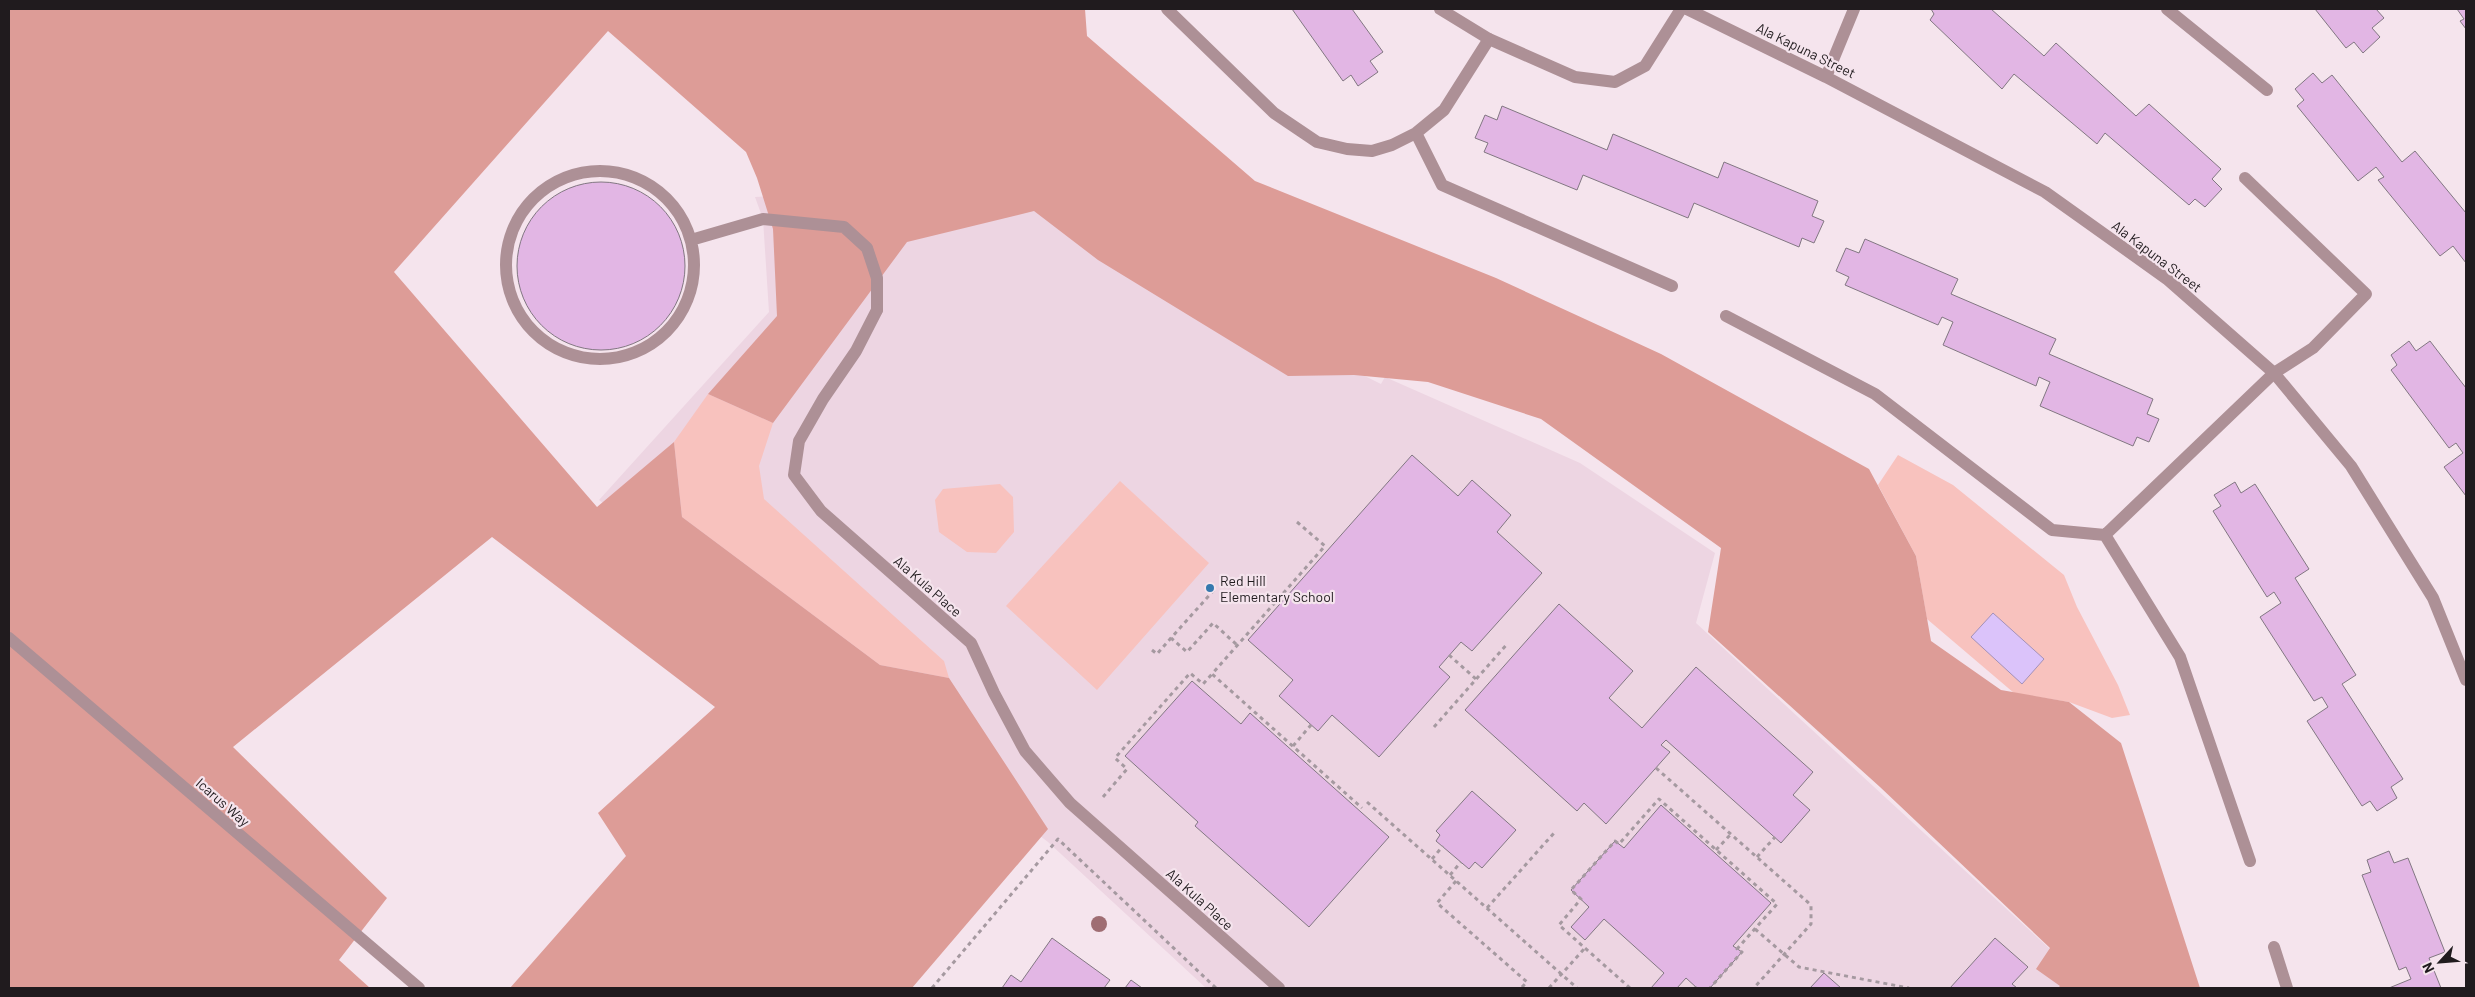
<svg xmlns="http://www.w3.org/2000/svg" width="2475" height="997" viewBox="0 0 2475 997" font-family="Barlow,sans-serif">
	<style>
		.built { fill: #edd5e2 }
		.green { fill: #f8c2be }
		.forest { fill: #dd9c97 }
		.water { fill: #dbc3fa; stroke: #a391b8 }
		.building { fill: #e2b6e4; stroke: #827782 }
		.lines { fill: none; stroke-linecap: round; stroke-linejoin: round }
		.path { stroke: #a599a0; stroke-width: 3; stroke-dasharray: 4 4; stroke-linecap: butt }
		.service { stroke: #ad9096; stroke-width: 12 }
		.minor { stroke: #ad9096; stroke-width: 12 }
		.tree { fill: #9f6d73 }
		.poi-dot { fill: #3579ae; stroke: #f5e4ed; stroke-width: 2 }
		.labels { text-anchor: middle; dominant-baseline: central; stroke-width: 4.5; stroke-linejoin: round; paint-order: stroke }
		.street-label { font-size: 14px; fill: #201b1e; stroke: #f5e4ed }
		.poi-label { font-size: 14px; fill: #201b1e; stroke: #f5e4ed; text-anchor: start }
	</style>
	<rect width="100%" height="100%" fill="#f5e4ed"/>
	<path class="built" d="M1022 180 1071 231 1381 384 1385 377 1580 463 1715 553 1696 623 2076 973 2081 988H1206L1048 842 599 500 769 312 763 219 755 197Z"/>
	<path class="green" d="M708 394 773 423 759 466 764 499 944 661 949 678 880 665 682 517 674 442Z
		M1898 455 1953 485 2064 575 2077 607 2118 685 2130 715 2112 718 2069 702 2014 693 1927 619 1916 556 1878 485Z
		M1120 481 1209 563 1097 690 1006 606Z
		M1000 484 1013 497 1014 532 996 553 967 552 939 532 935 500 943 489Z"/>
	<path class="forest" d="M9 9H1085L1087 36 1255 181 1496 278 1661 354 1869 469 1916 556 1931 641 2001 690 2069 702 2121 743 2200 988H2058L2060 986 2036 969 2050 948 1880 787 1708 632 1721 548 1541 419 1428 382 1354 375 1288 376 1098 260 1034 211 907 242 773 423 708 394 777 316 773 229 757 178 746 152 608 31 394 272 597 507 674 442 682 517 880 665 949 678 1048 829 912 988H510L626 856 598 813 715 707 492 537 233 747 387 898 339 960 370 988H9Z"/>
	<path class="water" d="M1993 613 2044 659 2022 684 1971 637Z"/>
	<path class="building" d="M1292 9H1352L1383 52 1370 61 1378 72 1358 86 1351 75 1343 81Z
		M1931 9H1991L2044 56 2056 43 2136 116 2149 104 2221 169 2212 179 2222 189 2205 207 2195 199 2189 205 2105 133 2097 144 2014 74 2002 89 1930 20 1934 14Z
		M2315 9H2376L2384 18 2372 28 2380 37 2363 53 2354 42 2346 48Z
		M2457 9H2466V29L2460 21 2464 19Z
		M2313 73 2322 83 2332 75 2402 162 2415 151 2466 213V263L2453 246 2440 256 2378 180 2384 177 2376 167 2358 181 2297 106 2304 100 2295 89Z
		M1502 106 1607 150 1613 134 1718 178 1724 162 1818 201 1812 216 1824 221 1814 243 1802 238 1799 247 1694 203 1688 218 1583 175 1577 190 1484 152 1488 143 1475 138 1485 115 1497 120Z
		M517 266a84 84 0 1 1 168 0a84 84 0 1 1-168 0Z
		M1865 239 1958 279 1951 294 2056 339 2049 354 2153 399 2147 414 2159 419 2149 442 2137 437 2133 446 2040 406 2050 382 2039 377 2036 386 1943 345 1953 322 1942 317 1938 325 1845 285 1849 277 1836 271 1846 248 1859 253Z
		M2409 341 2416 351 2430 341 2466 388V496L2444 467 2463 453 2456 443 2449 448 2391 370 2397 365 2391 355Z
		M1412 455 1458 496 1472 480 1511 515 1497 532 1542 573 1472 651 1461 642 1439 667 1450 677 1379 757 1332 715 1318 731 1279 696 1293 680 1248 640Z
		M2235 482 2241 493 2255 484 2309 569 2295 578 2356 675 2342 684 2403 779 2391 787 2397 798 2377 811 2370 801 2362 806 2307 721 2328 707 2322 697 2314 701 2260 617 2281 603 2274 592 2267 597 2213 511 2221 506 2214 495Z
		M1559 604 1633 671 1609 698 1642 728 1696 667 1813 772 1793 795 1810 810 1781 843 1666 740 1661 745 1670 752 1606 824 1584 803 1577 811 1465 710Z
		M1192 681 1241 724 1250 713 1389 837 1309 927 1195 826 1198 822 1125 756Z
		M1472 791 1516 830 1482 868 1475 862 1469 869 1436 841 1440 835 1436 831Z
		M1661 805 1771 903 1733 946 1742 952 1710 988H1697L1686 978 1677 988H1651L1664 973 1604 919 1585 940 1571 927 1589 907 1571 890 1615 841 1624 848Z
		M2389 851 2394 863 2408 858 2445 952 2429 958 2441 988H2389L2411 979 2406 967 2399 970 2362 875 2371 872 2367 860Z
		M1052 938 1110 980 1104 988H1002L1011 975 1021 982Z
		M1995 938 2028 967 2012 984 2017 988H1950Z
		M1824 973 1841 988H1810Z
		M1131 980 1142 988H1125Z"/>
	<g class="lines">
		<path class="path" d="M1297 522 1325 546 1212 674 1362 808
			M1214 590 1171 638 1187 652 1213 623 1237 645
			M1152 650 1157 654 1171 638
			M1449 655 1476 679
			M1434 727 1508 643
			M1293 746 1311 725
			M1656 768 1811 905V924L1754 988
			M1103 797 1127 769 1115 758 1190 673 1203 684 1212 674
			M1367 802 1577 988
			M1716 850 1731 834
			M1757 857 1775 837
			M1432 859 1443 846
			M1450 875 1461 862
			M1456 881 1437 903 1527 982 1521 988
			M1487 908 1554 833
			M1755 929 1799 967 1909 988
			M932 988 1058 839 1216 988
			M1549 988 1585 948
			M1630 988 1559 925 1581 899 1571 890 1615 841 1619 844 1659 799 1777 904 1737 949 1742 952 1710 988
			M1694 988H1697"/>
		<path class="service" d="M1167 9 1274 113 1317 142 1347 149 1372 151 1392 145 1416 133 1444 110 1489 39
			M2167 9 2267 90
			M1416 133 1442 185 1672 286
			M506 265a94 94 0 1 1 188 0a94 94 0 1 1-188 0Z
			M691 240 763 219 844 227 867 248 877 278V310
			M1726 316 1875 394 2052 530 2105 535 2180 657 2250 861
			M2105 535 2274 373 2313 348 2366 294 2245 178
			M2274 947 2287 988"/>
		<path class="minor" d="M1440 9 1489 39 1575 77 1615 82 1645 66 1681 9
			M1687 9 1826 77 2045 192 2167 279 2274 373 2351 466 2433 598 2466 680
			M1826 77 1854 9
			M877 310 856 351 823 399 799 441 794 475 821 511 971 643 994 693 1025 751 1070 803 1279 988
			M9 638 419 988"/>
	</g>
	<circle class="tree" cx="1099" cy="924" r="8"/>
	<circle class="poi-dot" cx="1210" cy="588" r="5"/>
	<g class="labels">
		<g class="street-label">
			<text transform="translate(1806 50) rotate(26)">Ala Kapuna Street</text>
			<text transform="translate(2157 256) rotate(37)">Ala Kapuna Street</text>
			<text transform="translate(928 586) rotate(41)">Ala Kula Place</text>
			<text transform="translate(223 802) rotate(41)">Icarus Way</text>
			<text transform="translate(1200 899) rotate(42)">Ala Kula Place</text>
		</g>
		<g class="poi-label">
			<text x="1220" y="580">Red Hill<tspan x="1220" dy="16">Elementary School</tspan></text>
		</g>
	</g>
	<rect width="2475" height="997" fill="none" stroke="#201b1e" stroke-width="20"/>
	<g transform="translate(2440 962) rotate(244)" stroke="#f5e4ed" stroke-width="4" paint-order="stroke">
	<path d="M0-4L9 19L0 12L-9 19Z" fill="#201b1e"/>
	<text y="-8" font-size="14" font-weight="bold" text-anchor="middle" fill="#201b1e">N</text>
	</g>
</svg>
